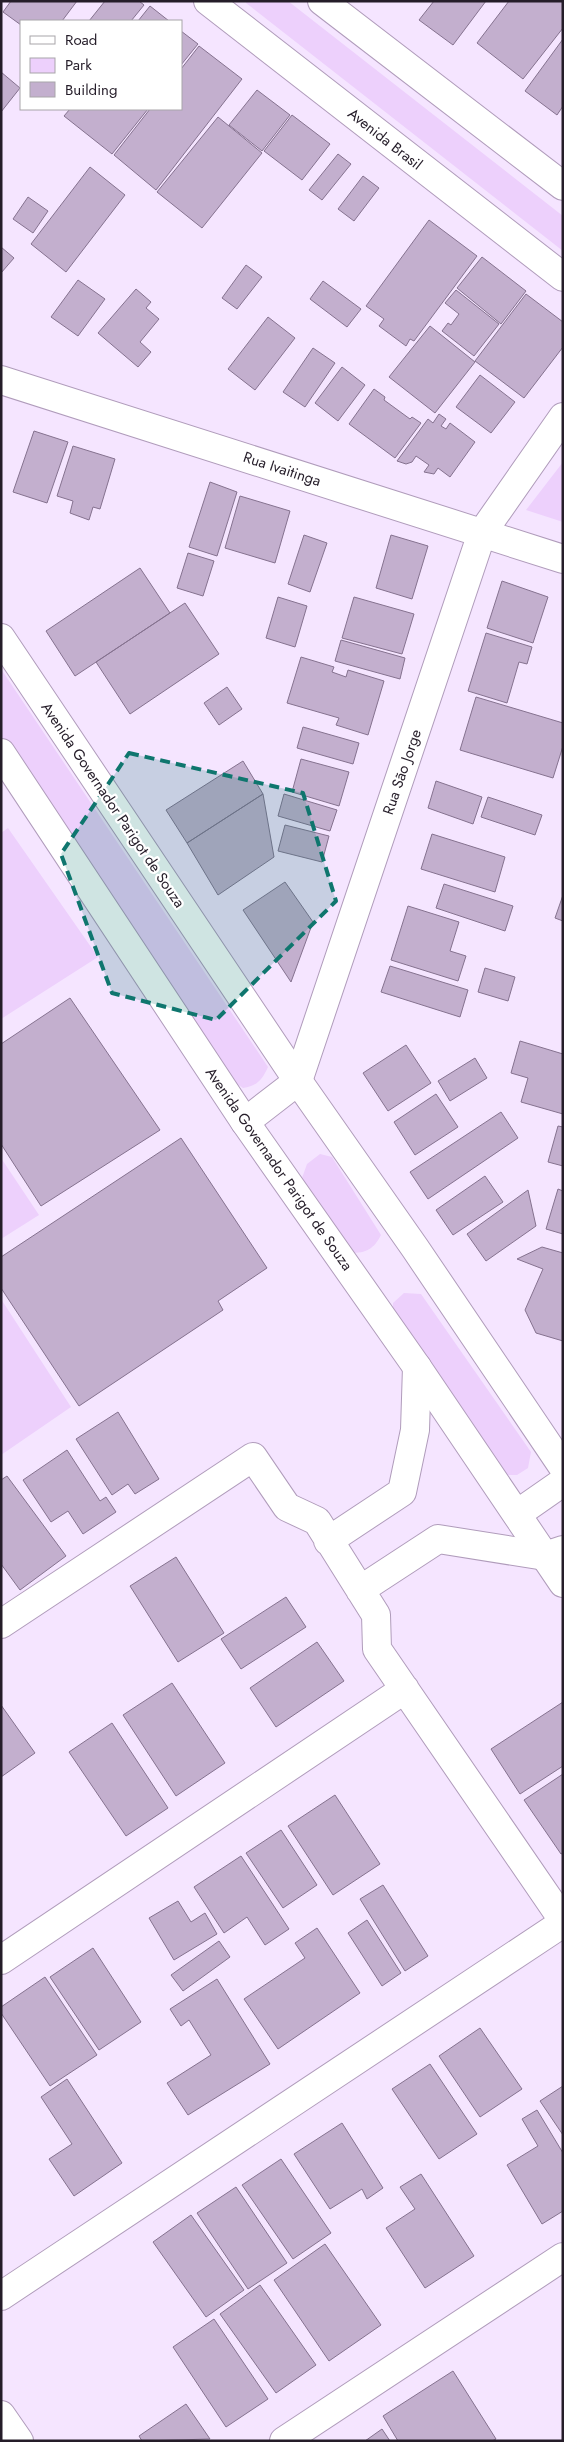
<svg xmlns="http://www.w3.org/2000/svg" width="564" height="2442" viewBox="0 0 564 2442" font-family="Jost,sans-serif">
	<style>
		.green { fill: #edd0fc }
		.building { fill: #c3afce; stroke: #85728f }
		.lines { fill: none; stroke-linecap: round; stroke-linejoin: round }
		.street-casing { stroke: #b09cbb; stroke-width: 30 }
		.secondary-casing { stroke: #b09cbb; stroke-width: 30 }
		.street { stroke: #fff; stroke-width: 28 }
		.secondary { stroke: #fff; stroke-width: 28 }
		.marked { fill: #0f766e; fill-opacity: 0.2; stroke: #0f766e; stroke-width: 4; stroke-dasharray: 10 6; stroke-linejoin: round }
		.labels { text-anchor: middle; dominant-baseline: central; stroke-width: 4.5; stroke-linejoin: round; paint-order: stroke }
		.street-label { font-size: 15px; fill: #251d29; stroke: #fff }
	</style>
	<rect width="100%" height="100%" fill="#f5e5ff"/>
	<path class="green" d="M246 1H288L563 216V251L246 3Z
		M563 462V522L526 510Z
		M1 669 264 1061 268 1067C262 1080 257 1086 243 1088L234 1082 1 736Z
		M8 828 98 957 1 1019V833Z
		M320 1154 332 1157 381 1235C374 1249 366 1253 351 1253L302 1178 307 1164Z
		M1 1158 39 1215 1 1239Z
		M404 1293 421 1294 531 1452 528 1468 517 1475H503L393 1315V1303Z
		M1 1299 71 1407 1 1455Z"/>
	<path class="building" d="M11 1H77L62 21H21V25L3 12Z
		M105 1H139L144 5 131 21H89Z
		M434 1H486L453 45 419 20Z
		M509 1H563V28L523 79 477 43Z
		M150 6 169 21H138Z
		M181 31 198 44 181 65Z
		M563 39V106L557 115 525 91Z
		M199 46 242 79 156 190 114 155 150 109H181V69Z
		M1 72 20 88 1 112Z
		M257 90 290 115 262 151 229 125Z
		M70 109H148L112 154 64 116Z
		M292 115 330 144 302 180 264 151Z
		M218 117 262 153 202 228 157 192Z
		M338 154 351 164 322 200 309 190Z
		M90 167 125 195 66 272 31 244Z
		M363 176 379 188 354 221 338 209Z
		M28 197 48 211 33 233 13 219Z
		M429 220 477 256 414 341 410 339 406 346 379 326 384 319 366 306Z
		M1 247 14 258 1 273Z
		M482 257 526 291 501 324 457 288Z
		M246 265 262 277 237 309 222 298Z
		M78 280 105 299 78 336 51 317Z
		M323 281 361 309 347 327 310 299Z
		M136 289 151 302 146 308 159 319 140 342 151 352 138 367 98 333Z
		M456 290 499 324 474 356 442 331 448 323 451 325 459 314 445 303Z
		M526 294 563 322V347L524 398 475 361Z
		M268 317 295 338 255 390 228 369Z
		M430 326 475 362 435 413 389 377Z
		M313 348 335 363 305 407 283 392Z
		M342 367 365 385 338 421 315 403Z
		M480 375 515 402 491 433 456 407Z
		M374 389 385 397 384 400 410 419 412 417 421 423 395 458 349 424Z
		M439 414 446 419 441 426 446 429 450 423 475 442 450 477 438 468 434 474 424 472 429 465 416 456 412 462 406 464 397 461 428 419 433 423Z
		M34 431 68 442 47 503 13 492Z
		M73 446 115 459 100 509 93 507 89 520 70 513 73 501 57 496Z
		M210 482 237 492 217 556 189 547Z
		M240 496 290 511 275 563 225 548Z
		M304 535 327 543 310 592 288 584Z
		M391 535 428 546 412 599 376 588Z
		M188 553 214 561 203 596 177 588Z
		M140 568 170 613 75 676 46 631Z
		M502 581 548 597 533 643 487 628Z
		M278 597 307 606 295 647 266 638Z
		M354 597 414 614 402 654 342 638Z
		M185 603 219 654 130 714 96 662Z
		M486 633 532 647 527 664 519 662 507 703 468 691Z
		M341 640 405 658 400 679 335 661Z
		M301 657 334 667 332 672 346 677 348 670 384 681 368 735 336 725 339 718 287 703Z
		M227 687 242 709 219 725 204 703Z
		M476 697 563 723V746L553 778 460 750Z
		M303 727 359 743 353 764 297 748Z
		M301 759 349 772 339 806 292 792Z
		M243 761 263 794 187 843 166 810Z
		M436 781 482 797 473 824 428 808Z
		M263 794 274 857 218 895 187 843Z
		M284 794 337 810 330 831 278 816Z
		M488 797 542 815 535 835 481 817Z
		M285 825 329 836 322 862 278 851Z
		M432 834 505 857 495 892 421 869Z
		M285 882 313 922 291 982 243 910Z
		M444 884 513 906 505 931 436 908Z
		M563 895V921L555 918Z
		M408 906 459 922 450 951 466 956 458 981 391 960Z
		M390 966 468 990 460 1017 381 992Z
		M485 968 515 977 508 1001 478 992Z
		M70 998 160 1130 41 1206 1 1144V1044Z
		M520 1041 563 1054V1114L521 1102 528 1078 511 1073Z
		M406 1045 431 1083 388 1111 363 1073Z
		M475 1058 487 1078 450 1101 438 1081Z
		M436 1094 458 1127 415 1155 394 1122Z
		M501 1112 518 1138 428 1199 410 1172Z
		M558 1126 563 1127V1166L548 1162Z
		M181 1138 267 1268 218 1301 223 1310 79 1406 1 1288V1257Z
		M485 1176 503 1202 453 1235 436 1210Z
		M558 1189 563 1191V1234L546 1229Z
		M528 1190 536 1226 486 1261 467 1234Z
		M542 1247 563 1253V1341L536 1333 525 1310 543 1269 517 1259Z
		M118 1412 159 1479 135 1494 128 1484 112 1495 76 1439Z
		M67 1450 100 1501 106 1497 116 1512 83 1534 68 1511 51 1522 23 1480Z
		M7 1476 66 1556 20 1590 1 1564V1480Z
		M176 1557 224 1633 178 1662 130 1586Z
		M286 1597 306 1627 241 1669 221 1639Z
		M317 1642 344 1681 276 1727 250 1688Z
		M172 1683 225 1763 176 1796 123 1715Z
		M563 1702V1766L520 1794 491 1749Z
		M1 1705 35 1753 1 1777Z
		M112 1723 168 1808 126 1836 69 1752Z
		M563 1774V1853L561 1854 524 1800Z
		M335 1795 380 1864 333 1895 288 1826Z
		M281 1830 317 1885 283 1908 246 1853Z
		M241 1856 289 1929 265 1945 247 1917 224 1933 194 1887Z
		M383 1885 428 1956 405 1971 360 1899Z
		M178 1901 191 1922 205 1913 217 1934 174 1960 149 1918Z
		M367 1920 401 1973 382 1986 348 1933Z
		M317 1928 360 1993 278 2049 244 1999 305 1958 295 1943Z
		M219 1941 230 1957 183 1991 171 1975Z
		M93 1948 141 2022 99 2050 50 1977Z
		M45 1977 97 2055 50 2086 1 2013V2007Z
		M217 1979 270 2064 188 2115 167 2083 211 2055 189 2020 181 2026 170 2009Z
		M480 2028 522 2089 480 2117 439 2056Z
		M430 2064 477 2134 439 2159 392 2089Z
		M67 2079 122 2163 74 2196 49 2159 72 2144 41 2097Z
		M563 2086V2135L540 2101Z
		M537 2110 563 2153V2211L542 2224 507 2165 538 2146 522 2119Z
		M342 2123 383 2188 367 2199 362 2189 330 2209 294 2154Z
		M281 2159 331 2233 293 2259 242 2185Z
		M421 2174 474 2256 425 2288 386 2228 415 2209 400 2187Z
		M236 2187 287 2263 248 2289 197 2213Z
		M191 2215 244 2290 206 2317 153 2242Z
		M325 2244 381 2325 329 2361 274 2280Z
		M260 2285 316 2365 276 2393 220 2314Z
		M214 2319 268 2399 226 2427 173 2347Z
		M453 2371 496 2439 492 2441H398L383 2416Z
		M186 2404 210 2439 142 2441 139 2436Z
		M382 2429 390 2441H365Z"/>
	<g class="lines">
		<g class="street-casing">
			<path id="street" d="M1 380 563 559
				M245 1122 298 1081 482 533 563 417
				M517 1514 563 1482
				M328 1541 402 1492 415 1430 417 1367
				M360 1590 438 1539 545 1556 563 1550
				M1 1624 253 1457 287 1507 317 1521 376 1615 377 1649 563 1920
				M1 1960 405 1689
				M1 2296 563 1923
				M1 2415 19 2441
				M284 2441 563 2257"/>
		</g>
		<g class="secondary-casing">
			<path id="secondary" d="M208 1 563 277
				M322 1 563 186
				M1 638 298 1081 415 1248 563 1467
				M1 753 245 1122 417 1367 563 1583"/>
		</g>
		<use href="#street" class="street"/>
		<use href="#secondary" class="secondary"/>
	</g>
	<path class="marked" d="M129 753 303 793 336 901 216 1020 112 993 61 854Z"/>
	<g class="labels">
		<g class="street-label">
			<text transform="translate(385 139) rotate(38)">Avenida Brasil</text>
			<text transform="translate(282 469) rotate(18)">Rua Ivaitinga</text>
			<text transform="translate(402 772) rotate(-71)">Rua São Jorge</text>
			<text transform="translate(113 805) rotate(56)">Avenida Governador Parigot de Souza</text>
			<text transform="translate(279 1169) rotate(55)">Avenida Governador Parigot de Souza</text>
		</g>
	</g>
	<rect width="564" height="2442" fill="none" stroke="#251d29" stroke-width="5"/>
	<rect x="20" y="20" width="162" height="90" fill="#ffffff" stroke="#a8a5a9"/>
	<rect x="30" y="36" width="25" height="8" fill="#ffffff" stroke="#a8a5a9"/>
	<text x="65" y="45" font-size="15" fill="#251d29">Road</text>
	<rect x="30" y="58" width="25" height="15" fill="#edd0fc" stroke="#a8a5a9"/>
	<text x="65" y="70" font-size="15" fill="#251d29">Park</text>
	<rect x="30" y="82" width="25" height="15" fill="#c3afce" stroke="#a8a5a9"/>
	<text x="65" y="95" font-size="15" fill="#251d29">Building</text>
</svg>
